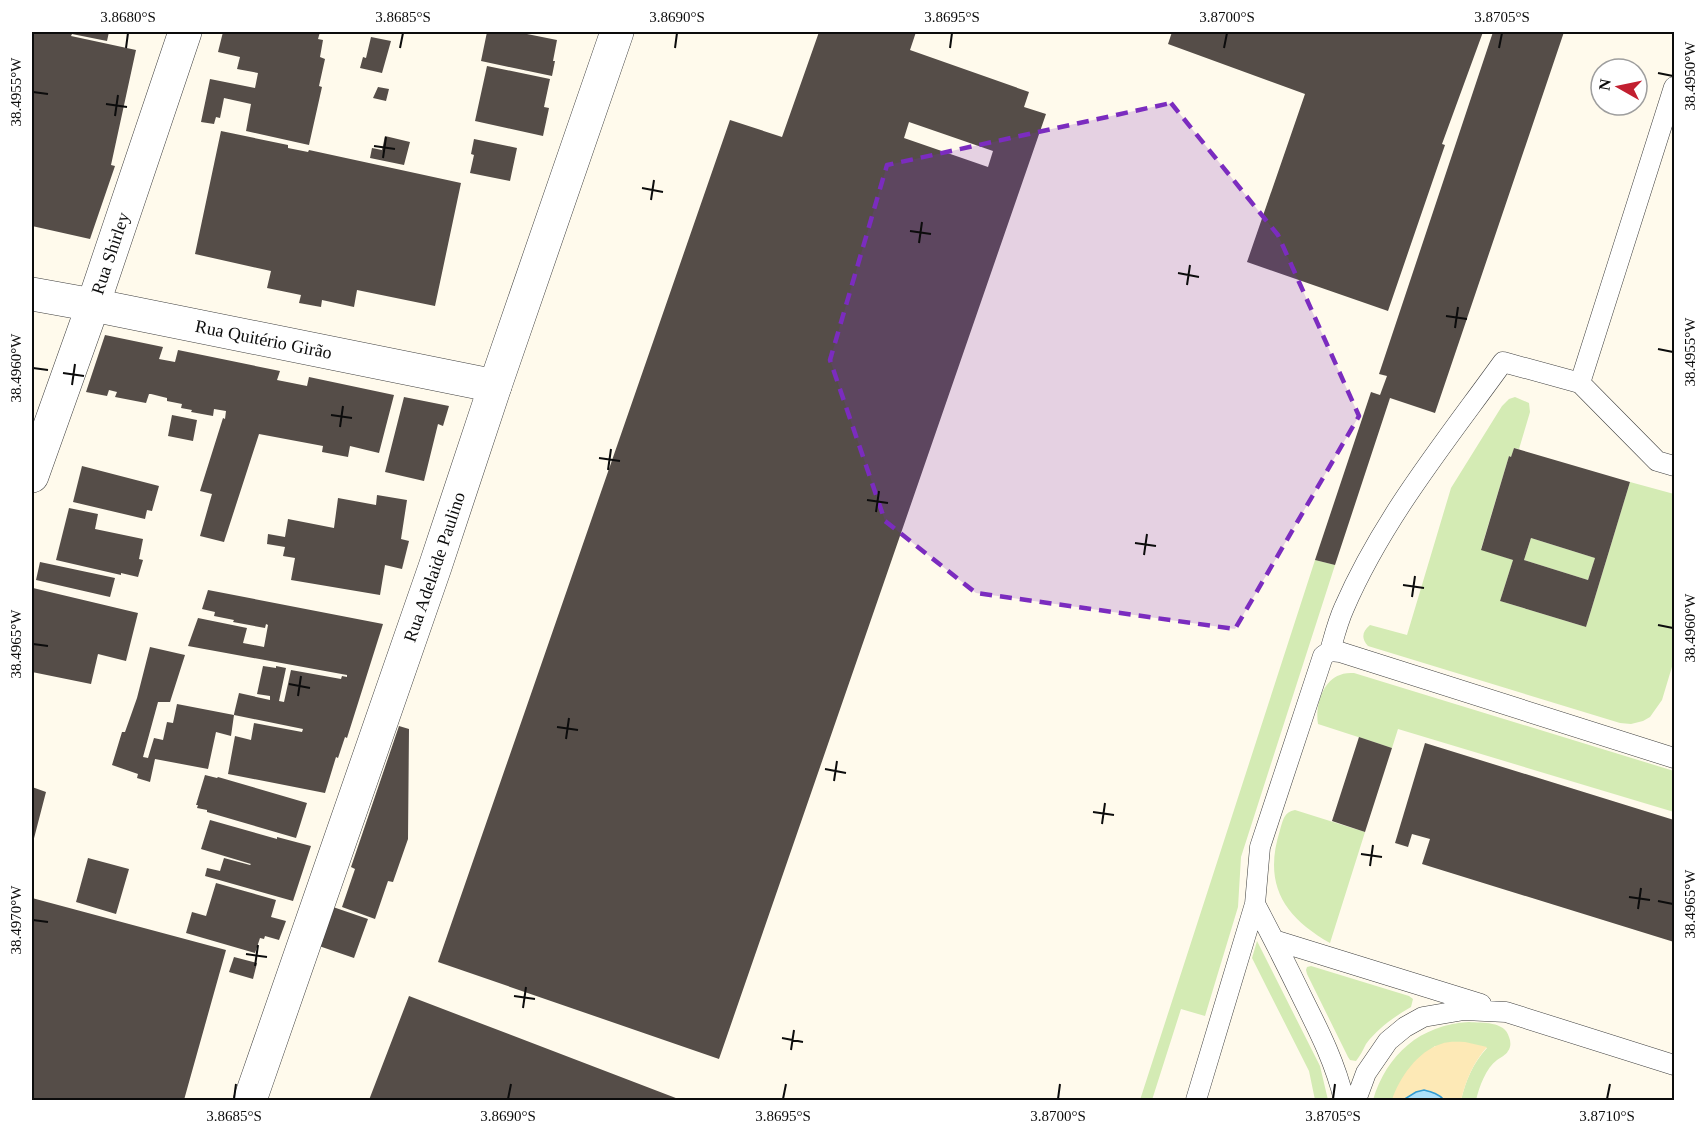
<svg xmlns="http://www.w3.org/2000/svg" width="1706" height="1132" viewBox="0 0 1706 1132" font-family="'Times New Roman',serif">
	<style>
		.green { fill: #d4ebb4 }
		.sand { fill: #fde9b6 }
		.water { fill: #aee1f9; stroke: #329cd3; stroke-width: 1.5 }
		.building { fill: #554d48; fill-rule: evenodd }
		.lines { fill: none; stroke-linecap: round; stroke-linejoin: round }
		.service-casing { stroke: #3f3f3f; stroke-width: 21 }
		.minor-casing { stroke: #3f3f3f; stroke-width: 34 }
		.service { stroke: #fff; stroke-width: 20 }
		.minor { stroke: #fff; stroke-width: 33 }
		.marked { fill: #7b2cbf; fill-opacity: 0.2; stroke: #7b2cbf; stroke-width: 4.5; stroke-dasharray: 12 8; stroke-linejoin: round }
		.ticks { fill: none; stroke: #0c0c0c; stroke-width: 2 }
		.labels { text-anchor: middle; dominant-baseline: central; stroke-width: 6; stroke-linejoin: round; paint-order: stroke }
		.street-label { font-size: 18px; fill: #0c0c0c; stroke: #fff }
		.neatline { fill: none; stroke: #0c0c0c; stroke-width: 2 }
		.ticks-label { font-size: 15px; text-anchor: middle; fill: #0c0c0c }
	</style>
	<rect width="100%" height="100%" fill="#fffaec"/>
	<path class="green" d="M1515 397 1529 403 1530 412 1519 449 1514 448 1511 457 1509 456 1481 549 1513 560 1500 601 1586 627 1630 482 1674 494V660L1662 700 1650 717 1643 721 1631 724 1620 723 1368 646C1361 638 1362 632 1370 625L1407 635 1451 488 1502 406 1509 399Z
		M1531 538 1595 558 1588 580 1524 560Z
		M1315 560 1335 565 1241 857 1238 907 1205 1016 1181 1009 1152 1100H1140Z
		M1354 673 1674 771V812L1398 729 1392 748 1318 724C1315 707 1322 681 1340 675 1344 673 1350 673 1354 673Z
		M1295 810 1365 832 1330 943C1283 916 1263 884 1280 830 1283 820 1284 812 1295 810Z
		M1257 941 1320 1066 1328 1100H1315L1309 1071 1252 958Z
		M1311 966 1409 996 1413 999 1411 1007C1394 1017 1378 1028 1366 1044 1363 1050 1360 1056 1356 1061L1350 1060 1348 1057 1307 974 1306 970 1307 967Z
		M1469 1022C1482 1023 1505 1021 1509 1037 1511 1042 1511 1047 1508 1051 1506 1055 1501 1057 1497 1060 1486 1068 1479 1087 1476 1100H1461C1466 1080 1473 1063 1487 1048L1435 1046 1424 1055 1403 1078 1392 1100H1373C1387 1054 1420 1025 1469 1022Z"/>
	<path class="sand" d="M1465 1042 1487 1047C1473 1063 1466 1080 1461 1100H1392C1399 1078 1418 1051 1441 1044 1449 1041 1457 1042 1465 1042Z"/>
	<path class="water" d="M1424 1090C1432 1092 1439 1094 1444 1100H1403L1416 1092Z"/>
	<path class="building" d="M32 32H109L107 41 72 34 71 36 136 50 111 165 115 166 90 239 32 226Z
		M223 32 300 33 301 32H320L318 39 323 40 320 57 325 59 319 86 322 87 309 145 246 131 251 104 224 98 220 118 216 117 214 124 201 122 210 79 255 88 258 73 237 69 240 57 218 52Z
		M487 32H517L557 40 553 61H555L552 76 481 61Z
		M819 32H916L910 50 1029 92 1024 107 1046 114 719 1059 438 962 730 120 782 137ZM909 122 993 151 988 167 904 138Z
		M1172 32H1483L1442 144 1445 145 1388 311 1247 262 1305 94 1168 44Z
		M1493 32H1564L1435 413 1390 398 1335 565 1315 560 1371 392 1380 395 1387 376 1379 374Z
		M371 37 391 41 382 73 360 68 363 57 366 58Z
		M487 66 550 79 544 107 549 108 543 136 475 121Z
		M378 87 389 89 386 101 373 98Z
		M221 131 288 145V148L308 152 309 150 461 183 435 306 357 290 354 307 322 300 321 307 299 303 301 295 267 288 271 271 195 254Z
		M385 136 410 142 404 165 370 158 372 148 382 150Z
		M474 139 517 148 510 181 470 173 474 155 471 154Z
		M105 335 163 347 159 359 175 362 178 350 280 371 277 380 307 386 309 377 394 395 379 453 350 446 348 457 322 452 323 446 259 434 224 542 200 536 212 494 200 491 223 418 225 419 226 411 214 409 213 416 191 412 192 410 181 408 182 404 167 401V398L151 394H149L146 403 115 397 117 392 109 390 107 396 86 392Z
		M404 397 449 406 443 426 438 424 424 481 385 472Z
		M172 415 197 420 193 441 168 436Z
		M1514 448 1630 482 1586 627 1500 601 1513 560 1481 550 1509 456 1511 457ZM1531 538 1595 558 1588 580 1524 560Z
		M82 466 159 486 152 511 147 510 145 519 73 502Z
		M377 495 407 500 401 539 409 541 402 569 385 565 380 595 291 580 295 558 283 556 285 547 267 544 268 534 285 537 288 519 334 528 338 498 376 505Z
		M69 508 98 514 95 529 143 539 139 559 143 560 138 577 121 573V575L56 560Z
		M40 562 115 578 110 597 36 580Z
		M33 588 138 613 126 661 98 654 91 684 32 672V595Z
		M208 590 383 624 347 738 345 737 338 758 336 757 325 793 228 774 235 736 251 740 254 723 302 732 303 729 234 715V714L239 693 270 700V696L257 694 263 666 276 668V666L286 668 279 701 284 702 291 670 341 679 342 676 347 677V675L188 646 198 618 247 628 243 643 264 647 268 625 266 624 265 628 233 622 234 620 214 616 215 612 202 609Z
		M150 647 185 655 170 702H158L143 757 148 758 154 738 163 740 167 722 173 723 177 704 234 715 231 736 216 732 208 769 155 759 150 782 137 778 138 774 112 765 122 732H125L137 698Z
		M399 726 409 729 408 839 393 882 388 881 375 919 342 907 355 869 351 867Z
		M1359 737 1392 748 1365 832 1332 821Z
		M1425 743 1674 820V942L1422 864 1430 839 1412 834 1408 847 1395 843Z
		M205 775 217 778 218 777 307 803 296 838 207 812V810L197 808 198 805H196Z
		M32 787 46 792 32 846Z
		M210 820 277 839V837L311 846 293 901 205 876 207 868 220 871 224 858 250 865 251 864 201 849Z
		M88 858 129 869 116 914 76 902Z
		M216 883 276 900 271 917 286 921 279 940 265 936 264 939 260 938 255 953 186 933 192 912 206 916Z
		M32 898 226 950 184 1100H32Z
		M333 907 368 919 354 958 319 946Z
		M234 957 257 963 253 979 229 972Z
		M409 996 681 1100H369Z"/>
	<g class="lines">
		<g class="service-casing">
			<path id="service" d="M1674 87 1580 383 1657 461 1674 466
				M1330 651C1334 637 1338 621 1344 608 1383 518 1446 441 1503 362L1580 383
				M1255 904C1272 936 1288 968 1304 1001 1320 1033 1336 1065 1344 1100
				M1274 940 1481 1004
				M1196 1100 1255 904 1260 847 1323 656 1330 651 1340 652 1674 758
				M1356 1100 1366 1073 1388 1041 1405 1027 1423 1017 1464 1010 1506 1012 1674 1065"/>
		</g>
		<g class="minor-casing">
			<g id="minor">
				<path id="s1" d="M32 294 93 305 495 386"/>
				<path id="s2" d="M32 476 93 305 185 32"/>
				<path id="s3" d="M250 1100 435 567 495 386 617 32"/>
			</g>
		</g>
		<use href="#service" class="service"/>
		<use href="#minor" class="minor"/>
	</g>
	<path class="marked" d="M1171 103 1278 235 1359 416 1235 629 976 593 885 521 830 360 887 165Z"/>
	<path class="ticks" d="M126 48 128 33M400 48 403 33M675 48 677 33M950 48 952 33M1224 48 1227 33M1499 48 1502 33M1658 73 1673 76M33 92 48 94M106 104 127 107M115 116 118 95M374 146 395 149M383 158 386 137M642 188 663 192M651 200 654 180M910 231 931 234M919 243 922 222M1178 273 1199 277M1187 285 1190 265M1446 316 1467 319M1455 328 1458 307M1658 349 1673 352M33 368 48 370M63 373 84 376M72 385 75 364M331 415 352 418M340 427 343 406M599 458 620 461M608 470 611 449M867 500 888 503M876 512 879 491M1135 543 1156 546M1144 555 1147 534M1403 585 1424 588M1412 597 1415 576M1658 625 1673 628M33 644 48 646M289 684 310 688M298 696 301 676M557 727 578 730M566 739 569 718M825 769 846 773M834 781 837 761M1093 812 1114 815M1102 824 1105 803M1361 854 1382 857M1370 866 1373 845M1629 897 1650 900M1658 901 1673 904M1638 909 1641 888M33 920 48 922M246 954 267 957M255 966 258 945M514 996 535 999M523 1008 526 987M782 1038 803 1042M791 1050 794 1030M234 1099 236 1084M508 1099 511 1084M783 1099 786 1084M1058 1099 1060 1084M1333 1099 1335 1084M1607 1099 1610 1084"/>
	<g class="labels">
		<g class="street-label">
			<text stroke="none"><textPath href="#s2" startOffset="236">Rua Shirley</textPath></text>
			<text stroke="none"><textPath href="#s1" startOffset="236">Rua Quitério Girão</textPath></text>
			<text stroke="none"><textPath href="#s3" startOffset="564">Rua Adelaide Paulino</textPath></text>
		</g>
	</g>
	<rect width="1706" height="1132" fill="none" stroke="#ffffff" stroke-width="66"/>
	<g transform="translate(1619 87) rotate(279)"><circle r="28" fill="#ffffff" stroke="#9e9e9e" stroke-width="1.5"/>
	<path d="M0-4.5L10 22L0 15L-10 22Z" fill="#c21f30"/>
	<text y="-9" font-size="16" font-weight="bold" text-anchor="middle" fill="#0c0c0c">N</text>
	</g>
	<rect x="33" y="33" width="1640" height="1066" class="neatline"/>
	<g class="ticks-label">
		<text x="128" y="22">3.8680°S</text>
		<text x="403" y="22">3.8685°S</text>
		<text x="677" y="22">3.8690°S</text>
		<text x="952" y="22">3.8695°S</text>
		<text x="1227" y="22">3.8700°S</text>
		<text x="1502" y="22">3.8705°S</text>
		<text transform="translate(1690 76) rotate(-90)" y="5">38.4950°W</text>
		<text transform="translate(16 92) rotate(-90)" y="5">38.4955°W</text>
		<text transform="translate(1690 352) rotate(-90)" y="5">38.4955°W</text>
		<text transform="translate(16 368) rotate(-90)" y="5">38.4960°W</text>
		<text transform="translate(1690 628) rotate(-90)" y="5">38.4960°W</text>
		<text transform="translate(16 644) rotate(-90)" y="5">38.4965°W</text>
		<text transform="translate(1690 904) rotate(-90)" y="5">38.4965°W</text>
		<text transform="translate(16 920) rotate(-90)" y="5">38.4970°W</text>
		<text x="234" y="1121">3.8685°S</text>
		<text x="508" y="1121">3.8690°S</text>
		<text x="783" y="1121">3.8695°S</text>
		<text x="1058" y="1121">3.8700°S</text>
		<text x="1333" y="1121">3.8705°S</text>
		<text x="1607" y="1121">3.8710°S</text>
	</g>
</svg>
